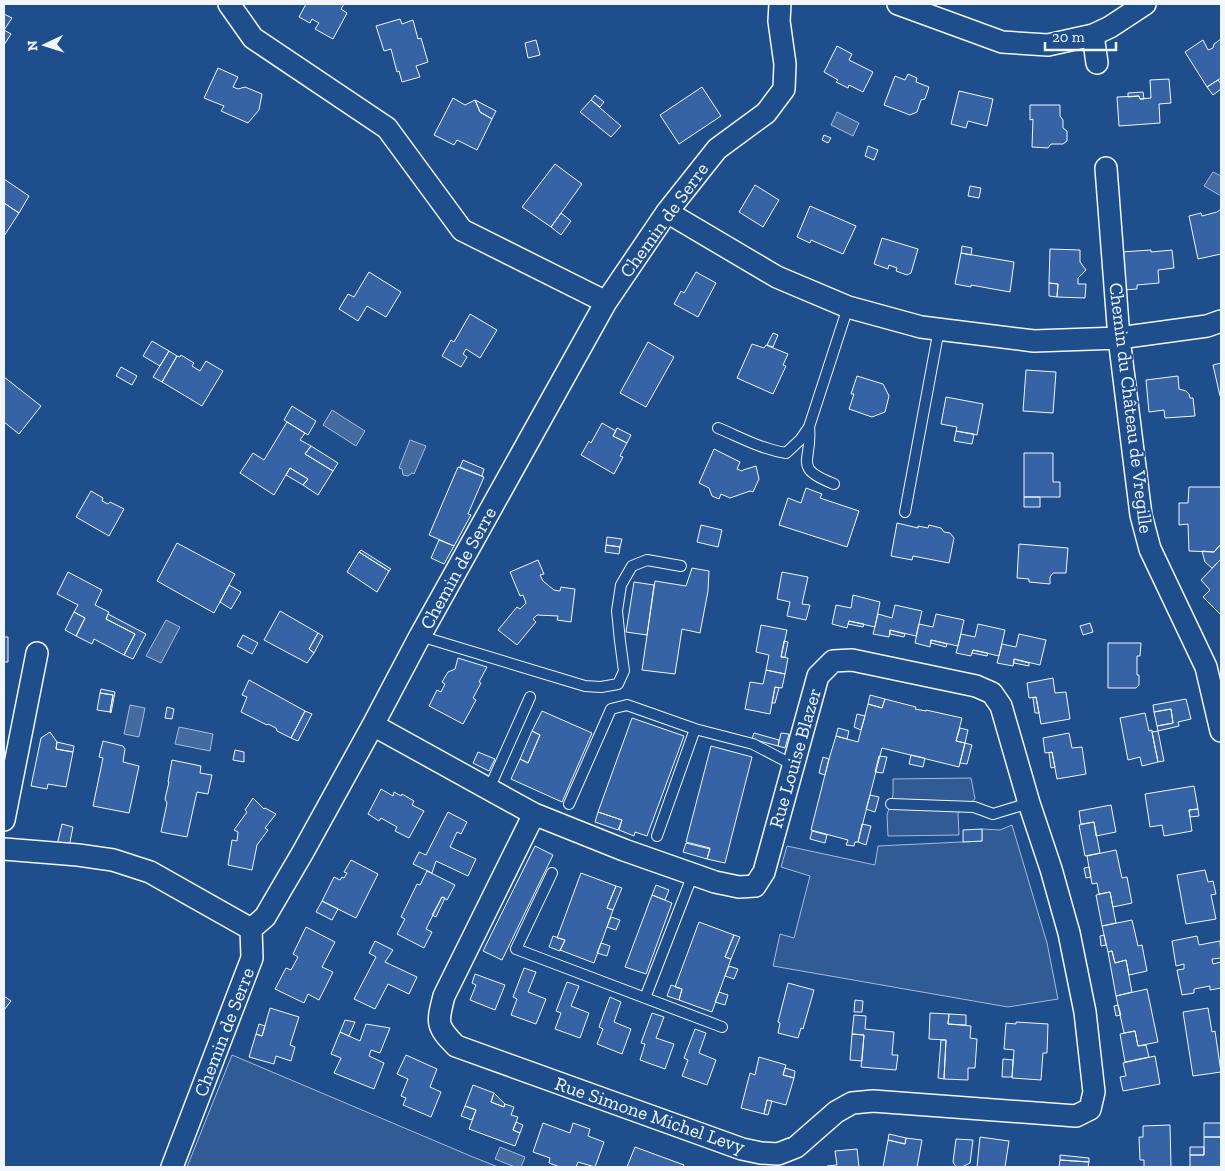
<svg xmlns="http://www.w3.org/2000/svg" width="1225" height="1171" viewBox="0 0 1225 1171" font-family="'Zilla Slab',serif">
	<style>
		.built { fill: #305b95; stroke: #a8bbd7 }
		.water { fill: #446ba0; stroke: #a8bbd7 }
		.building { fill: #3563a3; stroke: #f2f6ff }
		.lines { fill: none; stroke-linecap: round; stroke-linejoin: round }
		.lane-casing { stroke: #f2f6ff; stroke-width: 12 }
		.street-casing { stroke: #f2f6ff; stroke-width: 24 }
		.lane { stroke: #1f4e8c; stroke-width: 10 }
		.street { stroke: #1f4e8c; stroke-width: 21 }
		.labels { text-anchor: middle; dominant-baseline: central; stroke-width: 4; stroke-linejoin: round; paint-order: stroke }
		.street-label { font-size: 19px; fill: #f2f6ff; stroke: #1f4e8c }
	</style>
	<rect width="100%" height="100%" fill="#1f4e8c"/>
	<path class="built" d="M971 778 975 799 958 813 959 835 888 836 887 815 893 795V779Z
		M1012 825 1047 943 1058 999 1008 1007 773 966 780 934 794 938 810 876 781 867 787 846 875 865 878 846 982 841V829L1000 830Z
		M232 1055 473 1157 498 1167H187Z"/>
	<path class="water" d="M837 112 859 123 853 136 831 125Z
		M1213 172 1221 176V196L1204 186Z
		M332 410 365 431 356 446 323 425Z
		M410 440 426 446 414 474 412 473 408 476 403 475 402 469 399 468Z
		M166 620 180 627 161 663 146 656Z
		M130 705 145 708 139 737 124 734Z
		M179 727 213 734 210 751 175 744Z
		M500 1147 525 1157 521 1167H515L495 1159Z"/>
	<path class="building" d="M306 4H344L341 9 347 13 333 39 315 29 319 23 312 19 310 23 299 17Z
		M4 14 12 18 4 30Z
		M400 19 402 24 413 20 418 39 421 38 428 62 416 66 420 77 402 82 399 71 397 72 391 49 384 51 376 26Z
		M4 30 11 34 4 45Z
		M1221 39V78L1207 87 1185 52 1203 40 1208 50 1213 48 1214 44Z
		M536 40 540 55 528 58 525 43Z
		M837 46 852 54 849 60 873 72 863 92 849 85 848 88 836 82 838 80 824 72Z
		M218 68 238 77 233 87 238 89 245 87 262 94 259 110 248 123 221 111 224 106 204 98Z
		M908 74 917 78 916 82 929 87 925 99 921 100 917 112 910 115 884 105 895 76 905 80Z
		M1169 79 1171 103 1159 104 1160 123 1119 126 1117 97 1139 96 1140 99 1151 98 1150 80Z
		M1218 80 1221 84V89L1213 95 1207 87Z
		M702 87 721 116 679 144 660 115Z
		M959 91 993 99 987 126 968 121 966 128 951 124Z
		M1143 92 1144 99H1140L1139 96 1128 97V93Z
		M595 95 604 102 600 107 591 100Z
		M453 98 465 105 475 100 480 112 492 119 477 150 457 140 454 145 434 135Z
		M475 100 496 111 492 119 480 112Z
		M591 100 621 126 611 137 580 112Z
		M1030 105H1060V116L1063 120V128L1067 131V141L1063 144H1051L1048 148 1032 147 1033 119 1030 120Z
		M824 135 831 138 828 143 822 140Z
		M868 146 878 150 874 160 865 156Z
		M555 164 582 184 551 227 522 207Z
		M4 179 29 196 19 213 4 203Z
		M755 185 779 200 763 227 739 212Z
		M970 186 981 188 979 198 968 196Z
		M4 203 19 213 4 236Z
		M810 206 856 226 843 254 811 240 810 243 797 237Z
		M1221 209V254L1198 259 1189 216 1201 213 1202 216 1217 212Z
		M561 213 571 221 561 235 551 227Z
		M882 238 918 249 911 273 907 275 896 271 897 268 889 265 888 269 874 264Z
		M962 246 972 248 971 255 961 253Z
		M1050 249 1080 250V262L1086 270 1078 278V284H1086L1085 298 1057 297 1058 284 1049 283Z
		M1151 250V252L1172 250 1174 268 1158 270 1159 283 1137 285V289L1124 290 1121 252Z
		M961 253 1014 262 1010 292 971 285V287L955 284Z
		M369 272 401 292 386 317 367 306 358 321 339 309 348 294 354 297Z
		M696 272 716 283 698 317 674 304 681 291 684 293Z
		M1049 283 1058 284 1057 297 1049 296Z
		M470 314 497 330 480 358 466 349 463 354 467 357 461 367 442 356 451 340 454 342Z
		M773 333 778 335 773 347 767 345Z
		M152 341 169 351 160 366 143 356Z
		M648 342 674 357 646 407 620 393Z
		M752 344 764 348 766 345 788 354 783 365 786 366 773 394 737 378Z
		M169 351 177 356 162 382 153 377Z
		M181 355 194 363 192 366 200 371 206 361 223 371 202 406 162 382 177 356 180 357Z
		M1221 363V396H1220L1213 365Z
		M121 367 137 376 132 385 116 376Z
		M1026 370 1056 372 1053 413 1023 411Z
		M857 376 883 384 889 396 885 412 872 417 849 409 854 394H851Z
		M1178 376 1179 389 1186 391 1189 394 1190 398H1193L1195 416 1165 418 1164 410 1149 412 1146 380Z
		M4 377 41 406 19 434 4 422Z
		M946 397 983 404 977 435 956 431 957 427 941 424Z
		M292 406 316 421 308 435 284 420Z
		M287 422 305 433 300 440 311 446 305 454 333 471 318 495 303 485 308 479 290 468 274 495 240 473 253 453 264 460Z
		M602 423 616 431 613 436 627 443 620 456 623 457 614 474 581 455 589 441 591 443Z
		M617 428 631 435 627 443 613 436Z
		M956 431 974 434 972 444 954 441Z
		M311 446 338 463 333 471 305 454Z
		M714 449 740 462 737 469 742 471 743 470 756 466 759 479 753 492 750 491 730 498 721 494 719 499 712 496 709 488 699 483Z
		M1024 453H1053V482H1060V497H1024Z
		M463 460 484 469 482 476 460 467Z
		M458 467 484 477 468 514 471 515 454 546 429 535Z
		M290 468 308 479 303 485 286 475Z
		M1189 487H1221V544L1214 552 1189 551 1188 524 1179 525V503H1188Z
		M806 488 822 494 820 498 859 511 847 547 779 525 788 498 801 503Z
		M91 491 103 498 102 501 108 504 110 502 124 509 109 536 76 517Z
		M1024 497H1040V507H1024Z
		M897 523 918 528V526L928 528 929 525 941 528 944 532 950 533 954 538 949 563 913 556 912 560 891 556Z
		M701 525 722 530 718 547 697 542Z
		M607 537 622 539 620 547 606 545Z
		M439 540 454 546 444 564 431 558Z
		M177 543 235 574 214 613 157 581Z
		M1019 544 1068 548 1066 573H1053L1050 577V584L1029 582V579L1017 578Z
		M1221 544V559L1212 568 1205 562 1202 551 1214 552Z
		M606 545 620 547 619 554 605 552Z
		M361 550 391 569 389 571 359 552Z
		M359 552 389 571 377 592 347 572Z
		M1221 559V615L1203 597 1210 590 1201 580Z
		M538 560 544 574 540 575 543 581 554 590 560 591 561 587 575 589 571 622 557 620 558 616 537 615 533 619 536 622 517 645 498 630 517 607 520 609 526 603 523 595 520 596 510 572Z
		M692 568 709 571 708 591 700 633 682 629 675 674 642 670 655 581 686 586Z
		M68 572 102 590 95 605 109 612 106 619 135 634 124 655 94 639 92 644 76 636 85 618 74 612 78 605 57 594Z
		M782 572 808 577 802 604 810 605 806 620 787 616 790 602 777 599Z
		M634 582 654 585 647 635 626 632Z
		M229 585 241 592 231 609 220 602Z
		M853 595 880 602 875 627 849 621 847 628 832 624 836 605 851 608Z
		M895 605 922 611 916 636 890 630 889 637 873 634 878 614 892 618Z
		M280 611 318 633 309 649 314 653 307 663 264 640Z
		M74 612 85 618 76 636 65 630Z
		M108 614 146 634 133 659 124 655 135 634 106 619Z
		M936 614 964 620 958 646 931 640 930 647 915 643 919 624 933 627Z
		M849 621 864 624 863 627 848 624Z
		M1090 623 1093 632 1083 635 1080 626Z
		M978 624 1005 630 999 656 973 650 971 656 956 653 961 634 975 637Z
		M761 625 787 630 781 657 788 658 785 674 766 670 769 655 756 652Z
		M890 630 905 634 904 637 890 634Z
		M318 633 323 636 314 653 309 649Z
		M1019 634 1046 640 1040 665 1014 659 1013 666 997 663 1002 644 1016 647Z
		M243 635 258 643 252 654 237 646Z
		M4 637H8V662H4Z
		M931 640 947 644 946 647 931 643Z
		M784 641 788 642 785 657H781Z
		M1108 643H1141L1140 656H1137V675H1139V685L1136 688H1108Z
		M973 650 988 653 987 656 972 653Z
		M458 658 487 667 479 682 481 683 473 698 476 700 463 724 429 706 437 690 441 692 445 684 442 682 448 672 455 669Z
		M1014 659 1029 663V666L1014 663Z
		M766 670 785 674 782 688 775 687 770 714 745 709 750 682 763 684Z
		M1053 678 1055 693 1066 692 1070 719 1041 724 1036 697 1029 698 1027 683Z
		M249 680 305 711 291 738 277 731 276 728 268 724 267 725 241 712 247 697 242 695Z
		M775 687 779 688 775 703H772Z
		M101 689 115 692 111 713 110 712 113 695 100 693Z
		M100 693 113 695 110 712 97 710Z
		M870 695 885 699 882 708 868 704Z
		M1036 697 1039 713H1035L1033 698Z
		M885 699 916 707 915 709 926 711V710L962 718 956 741 965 743 959 767 882 748 858 842H855L854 846 846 845 848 840 811 830 829 759 836 736 858 742 868 704 882 708Z
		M1186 699 1191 719 1178 722 1179 726 1158 731 1157 726 1173 723 1171 709 1154 712 1153 705Z
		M167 707 174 709 172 719 165 718Z
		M1171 709 1173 723 1157 726 1154 712Z
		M305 711 312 714 298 741 291 738Z
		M542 711 592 733 562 802 511 779 520 759 528 763 540 735 532 731Z
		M1145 713 1149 731 1152 730V732L1158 762 1142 766 1140 757 1128 760 1120 718Z
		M857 714 865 716 861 730 854 727Z
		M632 718 684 736 647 836 635 832 634 836 619 830 622 820 598 812Z
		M838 728 849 731 847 739 836 736Z
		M960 728 968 730 965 743 956 741Z
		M532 731 540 735 528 763 520 759Z
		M1158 731 1164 761 1158 762 1152 732Z
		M50 732 57 742 56 749 73 752 66 787 48 784 47 789 31 786 41 738Z
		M754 733 779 740 778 746 752 739Z
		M781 733 789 734 785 748 778 746Z
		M1069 733 1072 748 1082 747 1086 774 1057 779 1052 752 1045 753 1043 738Z
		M103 741 123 746 125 749 123 762 139 766 129 813 93 806 103 758 99 757Z
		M57 742 74 746 73 752 56 749Z
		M965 743 972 745 967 764 960 763Z
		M711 746 752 757 725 863 707 859 710 848 686 842Z
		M235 750 244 752V762L233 760Z
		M478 752 495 759 489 771 473 763Z
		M1052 752 1055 767 1051 768 1049 753Z
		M911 755 925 758 923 767 909 764Z
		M879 756 887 757 883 773 875 772Z
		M823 757 829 759 825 775 819 773Z
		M172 760 201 766 200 773 212 775 208 794 197 792 187 837 161 832 167 803 165 799 169 782H168Z
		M1194 786 1198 809 1189 810 1192 831 1164 836 1162 825 1150 827 1145 794Z
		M381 789 393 796 394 792 401 796 402 794 414 801 412 805 424 811 409 838 395 831 397 827 381 818 379 821 368 814Z
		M870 795 879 797 875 812 866 809Z
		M253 798 264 809 265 808 276 814 265 828 268 830 257 845 252 870 228 865 232 840 237 841 238 832 234 830 247 812 245 810Z
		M1111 805 1116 832 1096 836 1094 822 1081 824 1079 811Z
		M1198 809 1199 816 1190 817 1189 810Z
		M448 812 467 822 461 834 457 832 450 847 476 859 468 876 436 861 432 873 413 864 419 852 426 855Z
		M598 812 622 820 618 830 595 822Z
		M1094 822 1100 853 1085 856 1079 825Z
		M62 824 73 827 69 847 57 845Z
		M862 824 871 826 866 845 858 842Z
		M982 829V841L963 842V830Z
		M812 831 827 835 825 843 810 839Z
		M686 843 710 849 707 859 683 852Z
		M535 846 553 855 502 960 483 951Z
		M1116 850 1122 878 1127 877 1132 903 1113 907 1110 892 1099 894 1097 883 1092 884 1087 856Z
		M351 860 378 874 356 918 322 901 334 877 340 880 342 877 344 878 347 873 344 872Z
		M1089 867 1091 877 1086 878 1084 868Z
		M1205 870 1208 882 1213 881 1216 894 1211 895 1216 919 1186 924 1177 875Z
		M427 871 455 885 447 900 442 897 426 929 432 932 424 948 397 934 405 919 401 917 417 884 420 885Z
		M581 873 616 886 607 908 613 910 594 963 560 950 565 940 557 938Z
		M656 885 669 890 665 900 652 895Z
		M616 886 622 888 613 910 607 908Z
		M1110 892 1116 923 1102 926 1096 895Z
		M652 895 672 903 646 974 625 967Z
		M442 897 445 898 436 917 432 915Z
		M322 901 338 909 332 920 316 912Z
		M611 917 620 920 616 930 607 927Z
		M1132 920 1138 946 1142 945 1147 971 1129 975 1126 960 1115 963 1112 951 1108 952 1102 926Z
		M699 922 734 935 725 957 731 959 712 1012 679 1000 682 989 675 987Z
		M306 927 335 942 322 967 333 972 319 1000 308 994 304 1003 275 989 286 968 291 970 298 957 293 954Z
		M734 935 740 937 731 959 725 957Z
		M1104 935 1106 945 1101 946 1100 936Z
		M553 936 565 940 560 951 549 947Z
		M1197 936 1199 945 1220 941 1221 958 1212 959 1213 964 1221 962V988L1210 990V986L1194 989V993L1182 995 1177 970 1184 969V964L1176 966 1172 941Z
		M375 941 393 950 385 962 417 977 409 994 388 984 375 1009 354 999 376 957 369 953Z
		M601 943 610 946 607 956 597 953Z
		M1112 951 1115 963 1126 960 1132 992 1116 996 1108 952Z
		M729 966 738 969 734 979 725 976Z
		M524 968 536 972 528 992 546 999 536 1024 511 1015 517 999 513 997Z
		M475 974 505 985 495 1010 470 1000 476 985 472 983Z
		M567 982 579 986 571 1006 589 1013 580 1038 555 1029 561 1013 556 1011Z
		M788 983 814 990 803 1029 801 1028 798 1038 778 1033 780 1023 778 1022Z
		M671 985 682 989 679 1000 667 996Z
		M1147 989 1158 1042 1138 1046 1135 1031 1124 1033 1116 996Z
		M719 992 728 995 725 1005 715 1002Z
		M4 996 11 1001 4 1010Z
		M610 997 621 1002 614 1022 631 1029 622 1054 597 1044 603 1029 599 1027Z
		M855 1000 863 1001 862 1012H854Z
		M1118 1005 1121 1015 1116 1016 1114 1006Z
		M270 1008 299 1017 290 1045 295 1047 291 1061 276 1056 274 1064 249 1057 256 1034 262 1036Z
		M1208 1008 1212 1032 1215 1031 1221 1072 1193 1076 1183 1012Z
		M652 1013 664 1017 656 1038 674 1044 665 1069 640 1060 645 1044 641 1043Z
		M930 1013 949 1014 948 1024 971 1026 970 1038 977 1039 975 1068H968V1080L944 1079 946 1040 929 1039Z
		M949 1014 966 1015V1025L948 1024Z
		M854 1015 866 1016 865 1029 894 1032 892 1055H898L896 1070 861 1067 864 1035 852 1034Z
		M345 1020 355 1022 349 1036 340 1032Z
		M1016 1022 1048 1024 1047 1053H1043L1041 1080 1012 1078 1014 1050 1004 1049 1006 1023 1016 1024Z
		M259 1024 265 1026 262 1036 256 1034Z
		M366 1024 390 1028 380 1053 371 1050 369 1056 384 1063 374 1089 334 1073 341 1058 331 1054 340 1032 360 1041Z
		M695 1029 706 1033 699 1053 716 1060 707 1085 682 1076 688 1060 684 1058Z
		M1135 1031 1138 1046 1146 1045 1149 1057 1125 1062 1120 1034Z
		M852 1034 864 1035 862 1061 850 1060Z
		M941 1040H946L944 1079 938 1078Z
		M406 1055 437 1069 430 1087 441 1092 431 1117 403 1105 406 1098 401 1096 408 1079 397 1074Z
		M1155 1056 1160 1084 1123 1091 1120 1077 1126 1076 1123 1063Z
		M759 1057 786 1065 783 1075 794 1078 786 1105 767 1100 764 1114 741 1108 750 1073 755 1075Z
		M1003 1059 1013 1060 1012 1077H1002Z
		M785 1068 795 1071 794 1078 783 1075Z
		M473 1085 494 1093 491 1102 504 1107 505 1104 514 1107 511 1115 518 1117 513 1130 520 1133 515 1146 469 1129 476 1110 465 1106Z
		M494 1093 505 1104 504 1107 491 1102Z
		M767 1100 772 1101 768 1115 764 1114Z
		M465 1106 476 1110 472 1120 461 1116Z
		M516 1122 523 1125 520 1133 513 1130Z
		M543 1123 570 1133 573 1123 590 1129 588 1136 604 1142 595 1167 578 1162 576 1167H560L549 1163 550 1158 533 1152Z
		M1204 1123H1221V1137H1204Z
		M1170 1125 1171 1167H1144V1160H1140L1139 1137H1143V1126Z
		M889 1134 906 1138 905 1144 888 1140Z
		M980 1137 1009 1141 1005 1167H977Z
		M1204 1137H1221V1167H1190V1155H1204Z
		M906 1138 922 1140 917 1167H883L888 1140 905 1144Z
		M956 1139 973 1140 970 1163 962 1167H956L953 1162Z
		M635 1147 684 1165 683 1167H627Z
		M1190 1147H1204V1155H1190Z
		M857 1149 859 1167H827V1166L837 1165 835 1151Z
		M1060 1155 1089 1158V1162L1060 1160Z
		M1060 1160 1089 1162 1088 1167H1059Z"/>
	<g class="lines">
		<g class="lane-casing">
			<path id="lane" d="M809 427C813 462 791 467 834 484
				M718 428C740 437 761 449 786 453L800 440 809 427 848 307
				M905 512 939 329
				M420 636 585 686 601 687 618 684 624 671 620 641 617 611 621 585 632 566 647 560 681 566
				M489 789 530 697
				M569 804 611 709 627 705 695 729 753 744 793 765
				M891 804 974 807 993 814 1029 803
				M657 836 695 729
				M552 873 516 949 722 1027
				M645 998 693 874"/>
		</g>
		<g class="street-casing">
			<path id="street" d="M229 4 253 38 387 128 462 230 606 302
				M898 4 1002 42 1048 45 1093 35 1110 27 1145 4
				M1093 35 1097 63
				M1106 168 1119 338 1141 515 1150 549 1206 667 1221 731
				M667 212 777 277 848 307 921 327 1034 341 1119 338 1207 326 1221 321
				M373 725 534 814 624 850 715 882 739 887 755 886 764 872 818 676 833 661 852 660 976 686 992 693 1001 706 1029 803 1051 869 1069 933 1085 1012 1094 1092 1090 1109 1076 1116 873 1101 852 1103 836 1112 796 1147 778 1154 761 1153 742 1149 456 1046C436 1026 437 1023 444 996L534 814
				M4 820 37 653
				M4 849 78 855 113 860 150 872 251 929
				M251 929 265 917 303 852 373 725 420 636 606 302 667 212 717 149 766 113 784 89 785 64 779 21 780 4
				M172 1167 252 958 251 929"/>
		</g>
		<use href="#lane" class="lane"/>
		<use href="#street" class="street"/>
	</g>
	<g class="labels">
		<g class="street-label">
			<text transform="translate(664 220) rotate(-54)">Chemin de Serre</text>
			<text transform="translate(1131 408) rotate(83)">Chemin du Château de Vregille</text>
			<text transform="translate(458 568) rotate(-61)">Chemin de Serre</text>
			<text transform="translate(795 758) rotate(-74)">Rue Louise Blazer</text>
			<text transform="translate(224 1032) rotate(-69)">Chemin de Serre</text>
			<text transform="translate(650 1115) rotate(19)">Rue Simone Michel Levy</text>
		</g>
	</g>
	<rect width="1225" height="1171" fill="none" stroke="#f2f6ff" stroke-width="10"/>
	<g transform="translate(45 45) rotate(266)" stroke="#1f4e8c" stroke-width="4" paint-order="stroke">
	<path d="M0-4L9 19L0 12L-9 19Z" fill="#f2f6ff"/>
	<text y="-8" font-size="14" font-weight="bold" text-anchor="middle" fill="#f2f6ff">N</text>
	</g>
	<path d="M1045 42v8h71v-8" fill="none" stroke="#f2f6ff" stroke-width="2.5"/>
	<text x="1052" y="42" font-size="15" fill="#f2f6ff" stroke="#1f4e8c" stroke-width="4" paint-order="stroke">20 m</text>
</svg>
